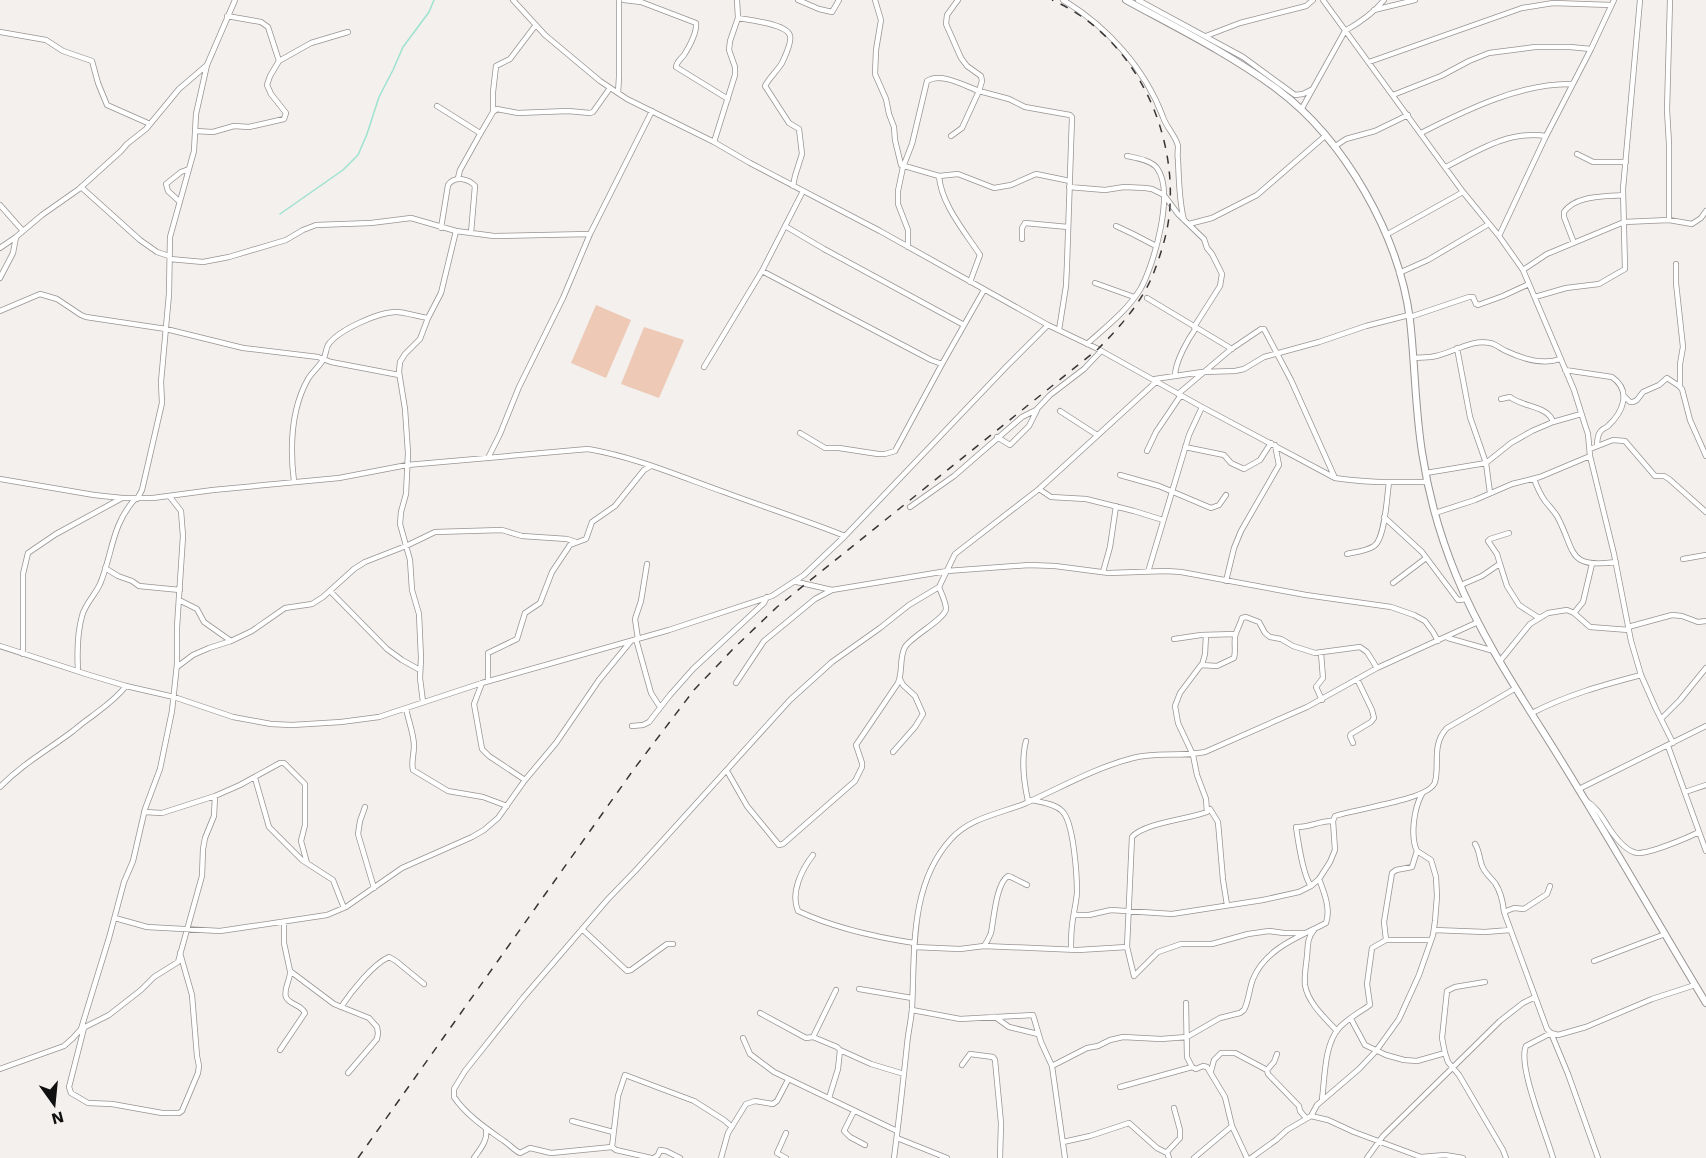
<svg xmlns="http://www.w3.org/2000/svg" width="1706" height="1158" viewBox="0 0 1706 1158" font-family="'Work Sans',sans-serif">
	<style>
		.green { fill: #eec9b6 }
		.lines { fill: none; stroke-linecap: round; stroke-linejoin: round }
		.stream { stroke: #9ee2d0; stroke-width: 1.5 }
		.minor-casing { stroke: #979493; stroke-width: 6 }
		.major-casing { stroke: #979493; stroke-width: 8 }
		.minor { stroke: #fff; stroke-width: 4.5 }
		.major { stroke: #fff; stroke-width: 6 }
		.rail { stroke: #373535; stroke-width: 1.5; stroke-dasharray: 8 8; stroke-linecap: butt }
	</style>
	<rect width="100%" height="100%" fill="#f3f0ee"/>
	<path class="green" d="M596 305 631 320 606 378 571 363Z
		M644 327 684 340 659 398 621 384Z"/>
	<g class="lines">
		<path class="stream" d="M280 214 343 170 358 155 367 134 379 97 393 70 403 47 429 12 434 0"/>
		<g class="minor-casing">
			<path id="minor" d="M513 0 545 35 600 81 627 99 714 142 750 163 880 231 1048 325 1098 349 1202 407 1335 478C1366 483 1396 482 1427 482
				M624 0 641 2 696 23C697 32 689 47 684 55 680 60 677 61 676 67L728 99
				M798 0 819 9 832 12 839 0
				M875 0 881 20 876 50 875 74 886 99 889 114 894 127 895 140 901 165 939 176 958 174 994 188 1011 185 1036 174 1070 181
				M958 0 947 15 946 24 961 58 967 66 981 76 982 81 979 91 1009 99 1025 107 1070 115 1072 117 1067 264 1066 286 1059 330
				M1063 0C1107 26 1145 69 1163 117 1166 127 1176 136 1178 146 1178 151 1177 156 1178 160 1179 180 1179 201 1184 220
				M1138 0 1243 57 1295 95 1303 94 1311 90
				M1323 0 1463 192 1499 236 1523 270 1574 390 1585 425 1588 434 1590 456 1614 554 1631 641 1641 675 1656 709 1673 743
				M1374 10 1415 0
				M227 16 261 22 268 27 279 61
				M738 18C749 20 788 24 790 36 792 43 785 56 782 63 777 71 769 78 765 86L789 123 799 129 802 154 795 176 793 186
				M0 32 46 40 63 51 92 61 98 83 107 105 150 124
				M1206 36 1240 23 1306 6 1313 0
				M1369 62 1522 8 1553 3 1611 5
				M618 93 619 77V0
				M1393 95 1441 76 1469 61 1489 53 1535 47H1570L1591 49
				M437 106 480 133
				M1301 110 1345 31C1359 23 1374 13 1384 0
				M493 112 497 109 518 113 568 111 590 113 593 112 610 88
				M195 131 213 132 234 126 249 127 284 119 286 113 271 94 267 85 270 76 279 61 311 43 348 32
				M1421 133C1466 110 1521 83 1572 84
				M714 142 735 75V67L729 50 730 41 738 18 737 0
				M1334 147 1346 139 1375 131 1408 115
				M1577 154 1593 162H1626
				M1446 167C1477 151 1509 130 1546 136
				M939 176C941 204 965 232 980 255L970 282
				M458 178 460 170 479 136 493 112V92L496 66 510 59 535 26
				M81 187 140 240 157 252 169 256
				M1069 187 1105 190 1124 187 1145 188 1152 189 1164 195 1178 214 1204 239 1207 248 1212 254 1222 274 1220 286 1194 327
				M180 202 168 191 166 184 181 172 189 169
				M0 205 23 231
				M1669 220V144L1667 110 1670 0
				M1189 224 1212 218 1257 195 1325 136
				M785 226 824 249 964 325
				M1116 226 1133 234 1156 246
				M441 228 448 185C455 175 469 179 475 186L471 233
				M1386 235 1463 192
				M1499 236 1546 136 1591 49 1614 0
				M1022 239V228L1025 223 1068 227
				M1574 243 1564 217V212C1576 195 1604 197 1623 195
				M908 247V230L898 204V191L903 167 912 144 927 81C941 72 965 86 979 91L962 128 951 136
				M0 248 16 237
				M170 259 203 262 229 257 286 240 303 230 316 225 371 223 411 218 456 231 494 236 590 234
				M1676 264V283L1683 347 1680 364V387
				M1523 270 1547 254 1624 222 1669 220 1692 224 1701 218 1706 211
				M762 271 931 360 942 364
				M1399 273 1428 260 1489 224
				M0 278 13 253 16 237 42 215 79 189 121 151 127 144 146 129 179 89 207 65
				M1095 283 1134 297
				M1535 297 1566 288 1599 284 1625 269 1623 189 1640 0
				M1147 298 1232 349
				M0 311 40 294 57 299 81 315 86 317 166 329 243 348 318 357 331 362 399 375
				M1410 317 1469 297H1473L1476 304 1478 305 1503 296 1529 284
				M1087 344C1106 327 1128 310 1141 288 1154 264 1175 192 1157 168 1151 160 1136 158 1127 156
				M1457 348 1470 417 1486 463 1490 493
				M1413 358C1421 357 1429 358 1436 356 1454 352 1472 339 1490 343 1496 344 1501 349 1506 351 1523 359 1543 365 1560 359
				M704 367 762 271 803 191
				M1565 370 1612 377C1632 391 1623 412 1608 426 1603 430 1604 427 1600 432 1597 437 1597 441 1597 446
				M1175 376C1175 362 1188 339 1196 328
				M1155 379 1202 372 1235 371 1244 369 1264 357 1319 342 1366 326 1409 315
				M1178 394 1230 350 1261 329H1264L1291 380 1335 478
				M1624 396 1630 402H1633L1637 400 1643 392 1659 385 1667 378 1679 386 1682 389 1690 420 1706 456
				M1501 399 1510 397C1522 407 1549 406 1553 422
				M1060 411 1097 435
				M800 433 825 448H839L878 454H885L895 451 942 364 984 290
				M997 437 1010 445 1029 426 1037 410
				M1185 447 1224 455 1231 463 1244 469 1260 460 1271 443
				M1590 449 1613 440 1625 441 1655 476H1664L1669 479 1706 512
				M1147 451 1156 432 1181 395
				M488 458 500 434 519 387 563 298 590 234 652 111
				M1426 473 1486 463 1511 443 1532 431 1553 422 1581 414
				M1120 475 1159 486 1211 508 1219 505 1226 495
				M0 479 94 495 122 498H153L213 490 339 478 407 465 588 449C635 457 679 476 724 492 764 507 805 520 845 536
				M1534 479C1537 487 1540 494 1545 501 1549 506 1553 510 1557 516 1576 551 1566 569 1616 562
				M294 482C290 449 291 409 308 379 312 372 321 365 324 358 326 353 326 349 328 345 338 330 379 312 396 312 404 312 420 317 428 318
				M1039 489 1051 497 1086 499 1134 511 1163 520
				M137 499 142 490 162 403 161 382 169 294 170 237 194 151 196 114 207 65 235 0
				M910 507 954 476 1022 417 1036 410 1050 395 1084 369 1101 351
				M1435 513 1475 500 1512 484 1540 477 1590 456
				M1384 517 1422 552 1458 600 1467 599
				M1347 554C1355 552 1367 551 1374 546 1385 539 1387 496 1389 482
				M1683 559 1706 555
				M1500 564 1507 586 1519 605 1539 618
				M105 568 118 576 132 581 139 586 180 590
				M1103 572 1110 547 1116 506
				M1148 572 1189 435 1202 407
				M1226 581 1234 548 1241 531 1279 465 1275 445
				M797 582 832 590
				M1393 583 1426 558
				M1461 585 1482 576 1498 565 1500 564 1497 554 1488 541 1490 539 1509 533
				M330 591 387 649 402 660 420 670
				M179 600 197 609 204 622 231 641
				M1574 613 1583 602 1592 564
				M1628 627 1672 615 1682 616 1698 622 1706 621
				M1448 638 1494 651
				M636 639 651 693 660 707
				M638 639 635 619 641 601 647 564
				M1174 639 1201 635 1235 634
				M0 646 86 674 126 686 174 697 233 717 271 724 292 725 341 722 379 717 482 683 669 630 772 596 804 575 845 536 1006 367 1048 325
				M1321 653 1323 678 1316 687 1322 700
				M23 654V574L28 553 56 534 122 498
				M1500 661 1530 624 1548 613 1567 610 1574 613 1590 627 1629 630
				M1202 665 1205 654 1206 635
				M177 667 193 655 209 648 231 641 252 631 285 608 312 604 323 597 354 569 365 562 406 546 435 532 502 530 522 536 567 539 576 542
				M78 671C77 653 77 634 82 616 85 604 95 595 100 584 113 553 111 526 135 499
				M488 681V653L517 639 525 613 540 603 552 572 570 545 586 539 592 522 615 506 644 470 651 466
				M482 683 474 704 482 749 489 756 525 780
				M736 683 764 641 815 599 832 590 947 571 1029 565 1055 566 1109 573 1166 571 1181 572 1306 595 1391 607 1414 615 1425 621 1433 632 1438 641
				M423 702 420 678 421 658 419 614 412 590 410 560 400 524 401 512 406 494 408 453 405 409 399 372 400 362 405 354 420 339 428 318 441 293 456 231
				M406 708C408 720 414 734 414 746 414 754 411 762 413 770L448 791 483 797 507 806
				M1532 713C1567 695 1603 685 1641 675
				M1661 719 1680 700 1706 668
				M632 726 643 725 649 722 670 695 693 669 764 603 767 597
				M1026 741C1021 760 1024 783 1028 801
				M1353 743 1350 736 1351 734 1371 722 1374 718 1372 710 1357 679
				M1668 746 1706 851
				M893 752 915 727 923 714 915 696 903 685 900 679
				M727 771 747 806 779 845 783 844 855 781 862 767V763L856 745 898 683C903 672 899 658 905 647 912 636 945 619 946 609 946 602 941 593 939 587
				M255 778 269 827 302 860 333 880 344 908
				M0 787C22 764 48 750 73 731 79 726 85 721 91 717 104 707 116 699 126 686
				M1579 789 1706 726
				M1685 792 1706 785
				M1031 800C1041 802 1055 804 1062 811 1074 822 1077 877 1077 893 1076 904 1073 915 1072 926 1071 934 1071 942 1071 949
				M1585 800C1597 807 1602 817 1609 828 1615 837 1625 851 1637 853 1649 854 1687 838 1699 832
				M365 807 360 821 358 834 374 888
				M144 812 162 813 215 796 240 785 280 763H284L305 784V825L301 841 307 863
				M1475 844C1480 851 1479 860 1483 868 1486 874 1491 878 1495 883 1501 892 1503 902 1504 912L1547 1029 1551 1033 1568 1074 1598 1158
				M813 855C802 869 790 893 798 911 834 928 875 937 914 943
				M1311 886C1303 876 1298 841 1296 827 1310 828 1320 820 1333 821
				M1227 905 1223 880 1218 822 1210 809 1207 812 1206 799 1197 775 1193 755 1178 723 1175 706 1180 693 1201 665 1217 666 1234 658C1236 651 1234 645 1235 637 1236 631 1240 625 1242 618L1246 617 1259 622 1265 633 1270 637 1281 639 1293 646 1315 653 1360 647 1367 652 1377 668
				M1504 912 1514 908 1524 909 1547 894 1550 886
				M1074 915H1089L1111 910 1172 914 1263 900 1299 892 1311 886 1319 879 1330 862 1335 850 1333 821 1335 816C1354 809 1430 800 1435 782 1440 764 1431 745 1447 728L1516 688
				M115 918 147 927 220 931 327 915 346 907 402 868 472 837 484 830 498 818 525 780 556 743 599 680 631 641
				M284 922V943L290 971 334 1004 369 1018 377 1027 378 1033 377 1039 348 1073
				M582 929 627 971 631 970 667 944H673
				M1314 930C1307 938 1308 946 1307 956 1306 966 1304 976 1305 985 1308 1003 1325 1018 1337 1031
				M1434 930 1485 932 1510 930
				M1386 940 1384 922 1392 873 1396 870 1412 867 1417 851
				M984 946C987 942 989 938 991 933 994 918 996 884 1008 876L1011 877 1027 885
				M914 947 960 949 984 946 1078 950 1127 947
				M1594 961 1665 934
				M1134 976 1127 947 1132 837C1144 823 1189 819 1207 812
				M1134 976 1158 952 1181 944H1212L1248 934 1269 931 1284 933H1304
				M1485 982 1455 987 1447 991 1442 1038 1445 1053 1448 1062 1459 1075 1503 1150 1506 1158
				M859 989 912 998
				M836 990 813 1037 837 1047 840 1050 871 1064 904 1074
				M1186 1003 1187 1057 1192 1067
				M341 1007C351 992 373 964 389 957L396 961 424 984
				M912 1010 960 1019 1033 1015 1041 1042 1052 1066 1065 1158
				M760 1013 806 1038 813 1037
				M995 1017 1009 1027 1038 1034
				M1351 1019 1365 1045 1386 1055 1404 1060 1417 1061 1445 1053
				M83 1028 109 1015 141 990 154 977 178 962 202 876 203 849 205 838 214 816 215 796
				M84 1028 69 1087 71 1093 88 1103 112 1104 162 1113H179L182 1111 198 1073 199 1066 197 1056 192 995 180 953
				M743 1038 750 1054 774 1072 897 1131
				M280 1050 305 1013C301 1004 289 1005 286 997 283 989 291 979 290 971
				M1277 1054 1274 1062 1267 1070 1268 1074 1299 1106 1300 1111 1306 1118
				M962 1065 970 1054 993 1057 995 1060 1001 1123 1000 1158
				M1052 1066 1087 1048 1098 1046 1110 1040 1123 1037 1161 1039 1187 1037 1220 1018 1240 1013 1244 1010C1249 1000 1249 989 1253 979 1266 948 1299 937 1326 923 1331 909 1324 892 1319 879
				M0 1069 64 1046 73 1038 81 1029 109 938 124 882 133 861 145 809 160 769 172 711 177 664V627L183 536 181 511 170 497
				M1211 1071 1214 1060 1221 1053H1235L1267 1070
				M1120 1087 1192 1067 1196 1069 1203 1066 1207 1067 1225 1097 1232 1126 1247 1158
				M829 1098 838 1069 840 1050
				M1322 1099C1325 1078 1324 1045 1339 1028 1347 1019 1360 1012 1370 1005L1367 984 1372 948 1386 940H1431
				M854 1111 844 1131 850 1137 865 1145
				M1311 1116 1328 1120 1354 1132 1421 1157 1445 1155 1463 1158
				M572 1121 613 1132
				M786 1133 777 1153 786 1158
				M897 1138 947 1158
				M1063 1142 1090 1136 1129 1123 1157 1148 1167 1153
				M612 1147 551 1153 530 1148 520 1153C514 1150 510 1145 504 1141 487 1129 466 1115 454 1097V1089L465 1071 523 998 608 899 637 869 790 700 832 662 880 628 909 605 939 587 955 554 1039 489 1157 381
				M474 1158C480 1149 488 1141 486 1129
				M651 1158 616 1150 612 1147 618 1096 625 1075 694 1101 724 1120 732 1127
				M654 1158 658 1155 660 1150 666 1151 680 1158
				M721 1158 728 1133 746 1104 755 1101 773 1104 777 1101 788 1080
				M894 1158C899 1120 903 1083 907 1045 908 1033 911 1021 912 1009 915 952 909 885 951 839 970 818 998 814 1024 804 1060 788 1094 768 1133 758 1156 752 1181 757 1205 752L1307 707 1377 668 1478 622
				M1169 1158 1167 1152 1180 1138V1130L1174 1108
				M1194 1158 1232 1126
				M1251 1158 1276 1140 1287 1130 1311 1116 1317 1105 1359 1069 1376 1051 1399 1019 1419 975 1433 935 1435 921 1437 896 1436 877 1431 860 1417 851C1410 836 1414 808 1422 794
				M1367 1158 1383 1136 1500 1021 1523 1003 1535 997
				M1553 1158C1547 1136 1517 1065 1526 1046L1551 1033 1558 1035 1586 1027 1652 999 1695 985"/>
		</g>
		<g class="major-casing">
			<path id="major" d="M1126 0C1177 28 1230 54 1277 89 1345 140 1399 235 1410 320 1415 364 1415 408 1422 452 1428 493 1440 536 1456 575 1487 651 1537 719 1579 790 1622 860 1663 932 1706 1003"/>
		</g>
		<use href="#minor" class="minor"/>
		<use href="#major" class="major"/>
		<path class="rail" d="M358 1158 634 769 694 690 735 647 777 607 1098 349C1120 327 1143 301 1154 272 1162 251 1169 228 1170 206 1175 123 1130 34 1052 0"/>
	</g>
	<g transform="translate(54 1104) rotate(165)" stroke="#f3f0ee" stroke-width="4.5" paint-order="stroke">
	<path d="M0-4.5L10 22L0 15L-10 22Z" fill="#111010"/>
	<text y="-9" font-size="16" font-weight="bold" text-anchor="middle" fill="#111010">N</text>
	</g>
</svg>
